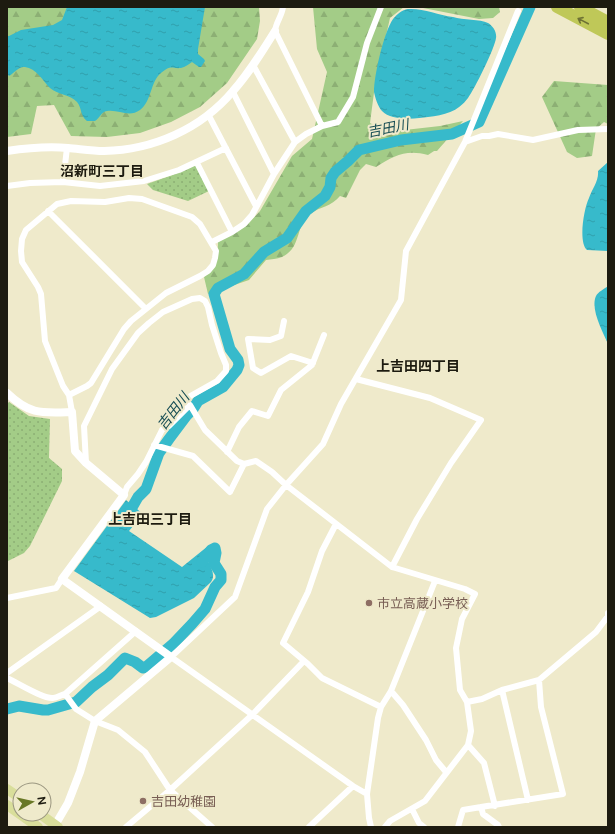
<svg xmlns="http://www.w3.org/2000/svg" width="615" height="834" viewBox="0 0 615 834" font-family="'Public Sans','Noto Sans JP',sans-serif">
	<style>
		.forest { fill: url(#forest-firs) }
		.park { fill: url(#park-dots) }
		.water { fill: url(#water-ripples) }
		.lines { fill: none; stroke-linecap: round; stroke-linejoin: round }
		.river { stroke: #37bacb; stroke-width: 11 }
		.minor { stroke: #fff; stroke-width: 6 }
		.tertiary { stroke: #fff; stroke-width: 8 }
		.primary { stroke: #d9de9b; stroke-width: 10 }
		.motorway { stroke: #bfc858; stroke-width: 12 }
		.oneway { stroke: #6e7234 }
		.education-dot { fill: #8d6e63; stroke: #efeacb; stroke-width: 1.5 }
		.labels { text-anchor: middle; dominant-baseline: central; stroke-width: 4; stroke-linejoin: round; paint-order: stroke }
		.education-label { font-size: 13px; fill: #785e54; stroke: #efeacb; text-anchor: start }
		.water-label { font-size: 14px; font-style: italic; fill: #154c53; stroke: #efeacb }
		.neighbourhood-label { font-size: 14px; font-weight: bold; fill: #1d1b10; stroke: #efeacb }
	</style>
	<defs>
		<pattern id="forest-firs" width="22" height="20" patternUnits="userSpaceOnUse"><rect width="22" height="20" fill="#a3cc87"/><path d="M5 1l3.5 6h-7zM16 11l3.5 6h-7z" fill="#8caf74"/></pattern>
		<pattern id="park-dots" width="8" height="8" patternUnits="userSpaceOnUse"><rect width="8" height="8" fill="#a3cc87"/><path d="M2 2h.1M6 6h.1" fill="none" stroke="#8caf74" stroke-width="1.8" stroke-linecap="round"/></pattern>
		<pattern id="water-ripples" width="26" height="14" patternUnits="userSpaceOnUse"><rect width="26" height="14" fill="#37bacb"/><path d="M2 4q2-2 4 0t4 0M15 11q2-2 4 0t4 0" fill="none" stroke="#309fad"/></pattern>
	</defs>
	<rect width="100%" height="100%" fill="#efeacb"/>
	<path class="forest" d="M7 7H259L260 21 257 39 227 83 200 107 171 122 140 133 107 137 71 136 54 105 37 106 31 134 7 137Z
		M313 7H404L390 18 375 85 370 123 387 132 440 126 463 121 437 151H434L428 155C407 149 394 155 376 167L366 164 360 170 346 198 340 196C331 207 321 206 310 214 295 225 302 248 282 257 277 259 271 259 266 260L249 280 208 294 204 277C214 267 218 256 218 242L246 226 260 211 292 156 312 139 327 72 317 49Z
		M418 7H499L500 12 493 18 479 19Z
		M554 81 608 85V124L604 122 596 129 592 156 577 158 567 152 542 97Z"/>
	<path class="park" d="M196 165 209 191 188 201 153 190 147 184 175 174Z
		M9 402 29 416 50 419 49 458 62 469V481L30 546 24 553 8 561 7 560V404Z"/>
	<path class="water" d="M67 7H205L198 49V54L204 59 205 61 201 67H199L192 62C189 64 185 67 181 68 171 69 172 64 161 73 150 82 152 101 140 110 129 118 118 109 107 111 101 112 100 118 95 121H87C80 116 82 108 77 102 70 94 58 95 50 88 43 81 36 68 25 67 19 66 14 73 9 76L7 73V36H9L21 30 53 25 62 20Z
		M408 9C423 8 438 15 453 17 463 20 480 19 488 23 493 26 497 32 496 38 495 48 474 90 468 98 458 112 444 115 428 117 416 119 391 121 382 111 378 107 375 97 374 92 374 75 384 32 393 19 397 14 402 10 408 9Z
		M608 162V251L587 250C578 242 584 208 589 198 592 189 599 181 598 171Z
		M608 286V344C603 332 590 309 596 296 598 292 604 289 608 286Z
		M126 500 143 514 129 531 182 567 208 546 213 558 208 561C211 568 216 575 211 582L194 598 156 617 150 618 74 571Z"/>
	<g class="lines">
		<path class="river" d="M126 518 138 497 146 489 159 453 169 439 187 415 193 409 198 401 223 387 237 370 239 365 238 360 230 349 214 294 218 288 244 274 264 252 287 238 306 211 325 196 330 187 331 178 335 172 348 161 359 150 401 140 452 134 479 122 530 7
			M7 709 19 706 43 710H48L76 702 92 687 108 675 125 658 135 662 143 668 146 667 173 644 192 624 205 609 215 587 221 580V574L214 563 216 553 215 548 211 550 202 562"/>
		<path class="minor" d="M283 7C282 16 276 22 275 31L322 126
			M253 65 295 142
			M233 92 274 174
			M209 116 256 206
			M465 142 482 136H489L498 134 533 140 578 130 608 129
			M197 163 232 232
			M63 182 67 148
			M7 186 30 183 63 182 100 186 144 181 179 170 226 148
			M48 211 145 308
			M212 242 232 232 244 224 252 215 274 174 295 142 306 134 322 126 338 122 353 97 367 43 381 7
			M284 321 281 336 270 340 248 339 253 368 261 373 291 356 313 363
			M356 379 430 398 481 420 451 463 417 519 392 567
			M69 395 87 386 91 383 124 329 131 321 166 293 200 276 208 271 213 265 215 258 216 251 200 224 192 217 142 199 129 198 105 202 71 201 57 204 26 230 22 239 21 251 22 262 38 287 41 294 45 341 63 386 69 395 72 412
			M162 430 169 426 190 405 205 430 237 461 244 464 256 461 272 472 286 485 392 567 465 589 475 594 462 619 456 648 460 690 467 702 471 731 468 745 425 801 390 821 385 827
			M154 445 193 456 230 492 244 464
			M227 452 239 427 252 411 268 416 281 390 312 365 324 335
			M86 463 84 426 112 369 138 333 149 323 163 312 192 299 200 298 205 301 208 307 212 325 221 353 226 365V371L217 381 185 399 174 411 162 430 146 462 138 474 127 487 124 495
			M336 524 322 551 308 592 283 643 308 664 322 678 381 707
			M7 598 56 588 62 579
			M7 673 101 606
			M7 678C18 683 43 699 53 698 57 698 61 695 65 694L136 631
			M502 690 528 800
			M391 691 403 705 426 740 436 760 446 772
			M65 694 76 709 95 721 118 730 145 752 170 790 212 827
			M467 702 482 699 502 690 539 680 596 632 608 616V613
			M468 745 484 763 495 806
			M367 794 353 786 171 657 235 597 267 509 286 485 323 444 341 404 401 300 406 251 465 142 518 11
			M412 809 419 823 424 827
			M126 827 170 790 252 715 304 661
			M309 827 353 786
			M371 827 369 818 367 794 378 718 381 707 391 691 435 581
			M458 827 463 810 481 807
			M499 827 498 825 483 814 481 807 563 794 541 707 539 680"/>
		<path class="tertiary" d="M7 151C27 148 47 146 68 148 80 149 92 151 104 151 153 150 201 129 233 91 249 73 262 52 275 31
			M7 393C30 415 41 413 72 412L75 451 86 463 124 495 62 579 171 657 95 721 80 772 68 803 54 827"/>
		<path class="primary" d="M7 789 20 798
			M7 805 38 827
			M40 814 58 827"/>
		<path class="motorway" d="M557 7 608 34
			M580 7 608 22"/>
	</g>
	<defs><path id="oneway-shaft" d="M-6 0H5M1.5-3L5.5 0L1.5 3" fill="none" stroke-width="1.6" stroke-linecap="round" stroke-linejoin="round"/></defs>
	<use class="oneway" href="#oneway-shaft" transform="translate(583 21) rotate(-152)"/>
	<g class="education-dot">
		<circle cx="369" cy="603" r="4"/>
		<circle cx="143" cy="801" r="4"/>
	</g>
	<g class="labels">
		<g class="education-label">
			<text x="377" y="603">市立高蔵小学校</text>
			<text x="151" y="801">吉田幼稚園</text>
		</g>
		<g class="water-label">
			<text transform="translate(388 128) rotate(-11)">吉田川</text>
			<text transform="translate(173 411) rotate(-52)">吉田川</text>
		</g>
		<g class="neighbourhood-label">
			<text x="102" y="171">沼新町三丁目</text>
			<text x="418" y="366">上吉田四丁目</text>
			<text x="150" y="519">上吉田三丁目</text>
		</g>
	</g>
	<rect width="615" height="834" fill="none" stroke="#1d1b10" stroke-width="16"/>
	<g transform="translate(32 802) rotate(82)"><circle r="19" fill="#efeacb" stroke="#9b9780"/>
	<path d="M0-3L7 15L0 10L-7 15Z" fill="#697826"/>
	<text y="-6" font-size="11" font-weight="bold" text-anchor="middle" fill="#1d1b10">N</text>
	</g>
</svg>
